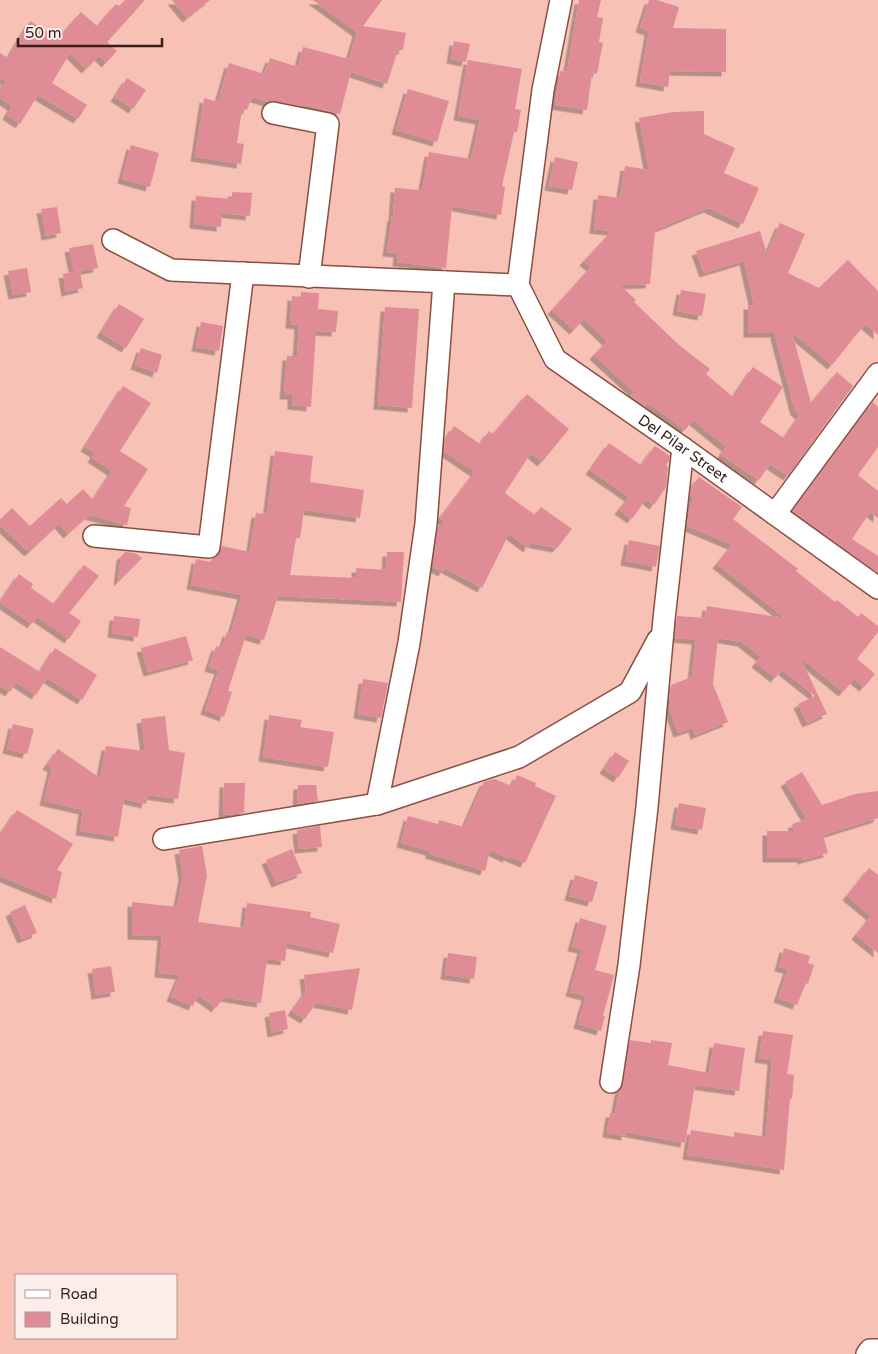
<svg xmlns="http://www.w3.org/2000/svg" width="878" height="1354" viewBox="0 0 878 1354" font-family="'Varela Round',sans-serif">
	<style>
		.building { fill: #e08c96; filter: url(#shadow) }
		.lines { fill: none; stroke-linecap: round; stroke-linejoin: round }
		.minor-casing { stroke: #894f43; stroke-width: 24 }
		.minor { stroke: #fff; stroke-width: 21 }
		.labels { text-anchor: middle; dominant-baseline: central; stroke-width: 5; stroke-linejoin: round; paint-order: stroke }
		.street-label { font-size: 15px; fill: #361e18; stroke: #fbedea }
	</style>
	<defs>
		<filter id="shadow"><feDropShadow dx="-4.5" dy="4.5" stdDeviation="0" flood-color="#0004"/></filter>
	</defs>
	<rect width="100%" height="100%" fill="#f7c1b5"/>
	<path class="building" d="M125 0H145L107 42 117 51 106 63 99 56 86 69 70 53 52 83 87 105 78 119 38 95 20 124 7 115 12 106 0 98V91L6 81 0 78V53L8 58 30 21 58 38 81 12 97 26 116 4 119 6Z
		M172 0H210L187 18Z
		M313 0H382L363 26 406 33 403 50H398L387 84 351 72 340 114 305 105V107L275 101 268 102 252 97 247 110 242 109 237 143 244 144 241 164 195 157 204 98 218 102 229 63 264 74 270 58 298 67 303 47 349 59 357 32Z
		M579 0H601L597 17 603 18 599 42 603 43 597 74 592 73 587 110 555 105 560 71 567 72Z
		M649 0H657L679 7 673 28 726 29V72L670 71 668 87 640 82 649 31 640 28Z
		M454 41 470 44 466 62 451 59Z
		M468 60 522 69 515 109 521 110 517 132H514L502 186 505 187 501 215 452 206 446 268 397 262 398 253 387 252 392 216 393 217 395 188 422 190 429 152 471 159 480 120 458 116Z
		M127 78 146 90 133 109 115 97Z
		M408 89 449 101 437 142 396 130Z
		M704 111V134L735 148 724 173 759 188 743 224 708 208 655 230 650 284 620 285 636 300 634 302 679 345 710 369 706 374 733 397 753 367 783 387 760 422 784 438 800 415 795 411 775 335 776 333H748V305H754L744 261 704 273 696 251 760 231 767 254 780 223 805 234 788 273 819 288 848 260 878 291V335L865 324 832 365 792 332 811 403 837 372 853 386 788 476 770 464 759 480 721 455 726 447 693 420 685 430 648 403 645 406 631 396 634 392 594 355 607 341 584 319 574 330 552 310 591 267 584 261 612 231 594 229 598 195 620 198 625 166 649 170 639 118 673 112Z
		M131 145 159 153 150 187 122 179Z
		M555 157 578 162 572 190 549 186Z
		M232 192 252 193 250 216 222 213 221 227 194 224 196 196 232 199Z
		M57 207 61 233 46 236 41 209Z
		M93 244 98 268 74 272 69 248Z
		M27 268 31 292 13 295 8 271Z
		M80 271 83 288 66 292 63 274Z
		M681 290 706 294 702 316 677 311Z
		M301 292 319 293 318 309 338 311 336 332 316 331 311 407 292 405V395H284L287 356H297L299 325 290 324 292 296 301 297Z
		M119 304 144 319 126 348 101 333Z
		M385 307 419 309 412 408 378 405Z
		M201 322 223 326 219 351 196 347Z
		M141 348 162 355 157 373 135 365Z
		M123 386 151 403 120 451 148 469 124 506 131 508 127 525 89 515 68 534 59 524 29 552 0 525V520L12 508 30 526 61 498 67 504 83 489 93 500 112 471 92 458 95 453 85 447Z
		M527 394 569 429 542 462 531 453 505 493 535 515 541 507 572 529 557 548 530 543 528 548 509 534 482 588 445 568 443 572 433 567 437 534 444 521 440 518 475 472 444 451 445 441 454 426 480 444 489 431 493 434Z
		M873 402 878 407V447L858 475 878 491V518L870 512 852 539 878 556V573L793 511Z
		M609 443 641 465 655 446 670 456 669 461 666 465 668 467 666 487 654 505 646 499 632 519 619 510 629 497 590 470Z
		M275 451 313 456 310 482 364 490 360 518 304 510 300 538H296L290 575 356 578V568L386 570 387 552H404L401 602 278 596 264 640 246 635 228 691 232 692 224 717 205 710 219 670 209 667 216 646 222 648 227 632 231 633 242 595 191 585 196 559 211 562 212 559 219 554 222 546 250 552 256 513 267 514Z
		M699 477 742 507 733 519 798 569 796 571 835 602 837 600 858 617 861 613 878 626V632L857 659 875 674 864 687 854 679 843 692 800 657 827 714 807 723 798 704 815 696 782 670 775 678 756 663 761 657 742 642 718 638 713 684 728 722 695 735 693 728 678 733 669 708V705L671 704 669 699 671 685 692 677 696 640 675 638 677 616 705 618 707 606 785 618 717 564 732 545 687 526 689 510 694 498 690 495 691 488Z
		M629 540 660 546 656 567 625 561Z
		M126 552 135 553 142 558 118 582 121 556Z
		M84 565 99 576 69 613 81 621 69 639 37 617 32 624 0 602 19 574 33 584 31 588 54 604Z
		M114 616 140 619 138 637 112 633Z
		M186 636 193 660 148 672 141 648Z
		M0 647 40 672 55 648 97 675 82 700 47 678 36 695 16 682 10 692 0 686Z
		M363 679 388 683 381 718 358 714Z
		M269 715 302 720 300 727 334 732 328 767 263 757Z
		M165 716 169 750 185 753 178 799 148 795 146 804 124 799 118 837 80 831 83 810 44 801 52 768 47 765 58 749 100 778 106 746 145 751 141 719Z
		M13 724 34 729 27 754 7 749Z
		M615 752 629 761 618 778 604 769Z
		M802 772 822 805 855 794 878 791V818L823 835 828 853 802 860V858H767V831H794L792 824 807 819 785 782Z
		M517 775 536 783 535 786 556 796 525 863 508 856 507 858 490 850 485 871 430 854V851L401 843 408 816 438 824 439 820 464 827 484 782 494 779 512 786Z
		M224 783H245L244 813 223 815Z
		M298 785H316L318 801 297 804Z
		M679 803 706 808 702 830 675 825Z
		M17 810 73 844 57 870 62 872 56 899 0 876V835Z
		M320 826 322 847 299 849 297 830Z
		M202 846 207 876 198 922 244 928 247 903 311 912 310 917 340 924 333 953 287 943 285 961 267 959 261 1003 224 997 216 1008 198 995 193 1006 171 997 180 975 159 973 162 936 132 935V902L177 907 183 876 179 850Z
		M292 849 302 873 276 883 266 860Z
		M869 868 878 875V953L856 935 871 916 847 896Z
		M575 875 598 882 592 902 569 896Z
		M25 905 37 933 22 939 10 912Z
		M580 918 607 926 595 970 614 975 603 1016H605L601 1031 578 1024 586 996 570 992 582 949 572 947Z
		M784 948 810 956 808 963 814 965 808 984 806 983 797 1005 778 998 788 969 779 967Z
		M448 953 477 957 474 979 445 975Z
		M111 966 115 992 96 995 92 969Z
		M360 968 352 1010 316 1003 305 1019 292 1011 306 991 304 975Z
		M285 1010 288 1029 272 1033 269 1013Z
		M763 1031 793 1035 787 1074 794 1075 792 1099 790 1098 784 1170 687 1155 691 1130 734 1137V1132L766 1137 772 1060 759 1058Z
		M630 1040 651 1043V1040L672 1043 668 1065 709 1073 714 1043 745 1048 739 1091 695 1085 685 1143 626 1132V1136L607 1133 610 1113H615L619 1091 623 1084Z"/>
	<g class="lines">
		<g class="minor-casing">
			<g id="minor">
				<path d="M273 113 328 124 309 277"/>
				<path d="M113 240 171 270 518 285"/>
				<path id="s1" d="M518 285 555 359 683 448 878 588"/>
				<path d="M518 285 543 90 561 0"/>
				<path d="M775 514 878 374"/>
				<path d="M94 536 209 547 243 273"/>
				<path d="M377 804 409 643 426 524 444 282"/>
				<path d="M164 839 377 804 519 757 630 692 658 640"/>
				<path d="M611 1082 629 965 647 807 664 619 683 448"/>
				<path d="M867 1354 870 1350H878"/>
			</g>
		</g>
		<use href="#minor" class="minor"/>
	</g>
	<g class="labels">
		<g class="street-label">
			<text stroke="none"><textPath href="#s1" startOffset="239">Del Pilar Street</textPath></text>
		</g>
	</g>
	<rect x="15" y="1274" width="162" height="65" fill="#fbedea" stroke="#ac9a96"/>
	<rect x="25" y="1290" width="25" height="8" fill="#ffffff" stroke="#ac9a96"/>
	<text x="60" y="1299" font-size="15" fill="#361e18">Road</text>
	<rect x="25" y="1312" width="25" height="15" fill="#e08c96" stroke="#ac9a96"/>
	<text x="60" y="1324" font-size="15" fill="#361e18">Building</text>
	<path d="M18 38v8h144v-8" fill="none" stroke="#361e18" stroke-width="2.5"/>
	<text x="25" y="38" font-size="15" fill="#361e18" stroke="#fbedea" stroke-width="4" paint-order="stroke">50 m</text>
</svg>
